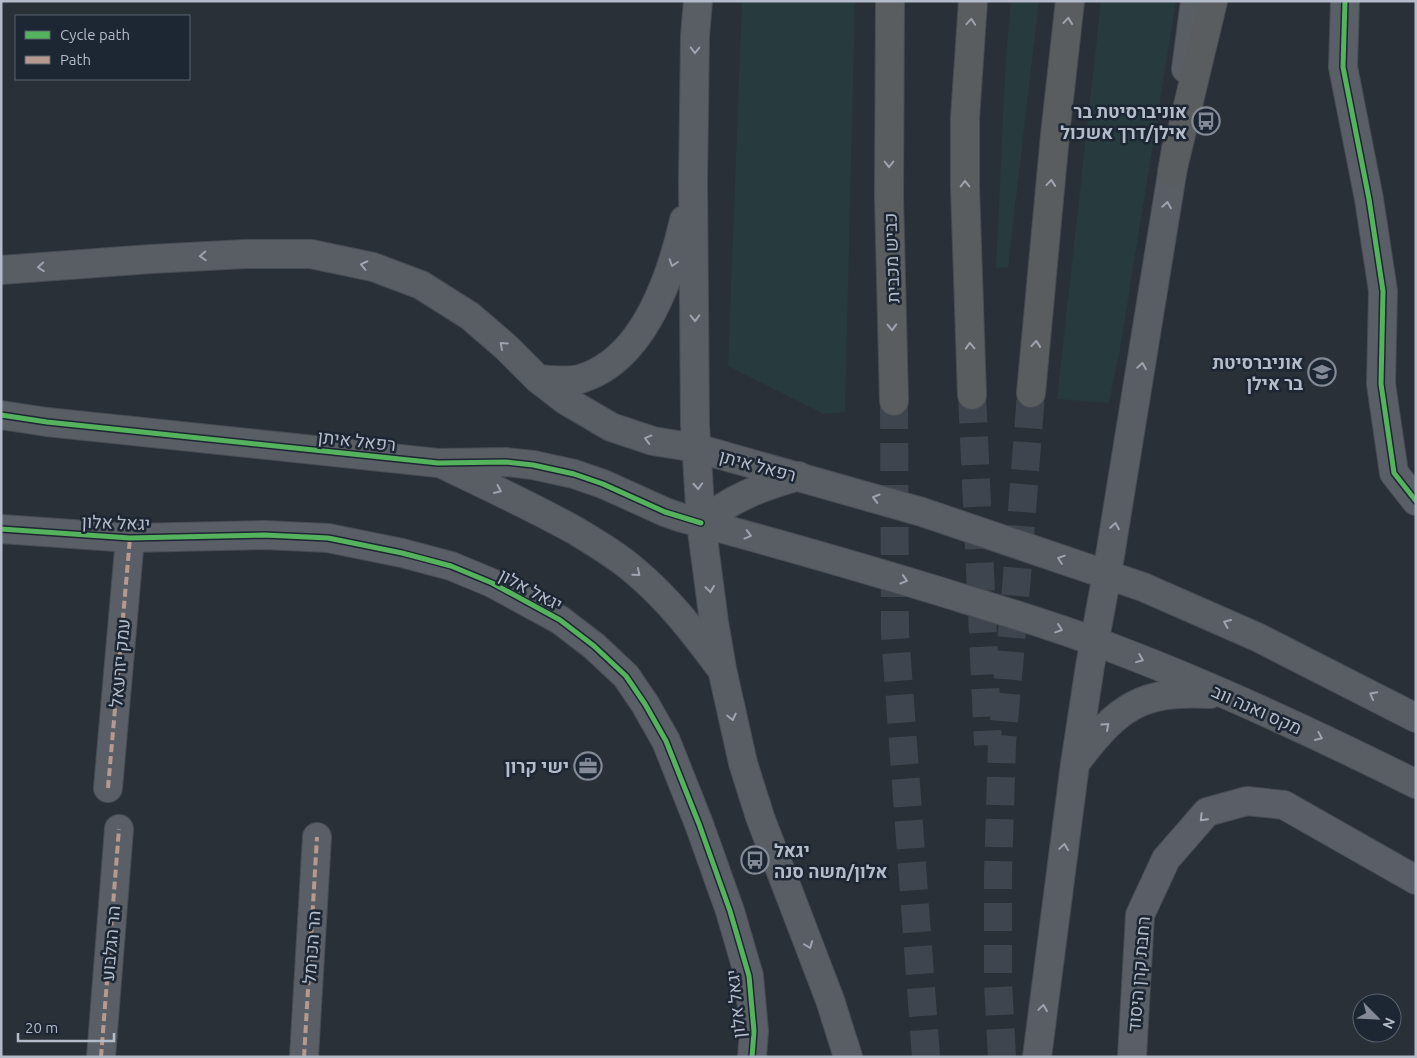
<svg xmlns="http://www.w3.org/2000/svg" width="1417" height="1058" viewBox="0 0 1417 1058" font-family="Ubuntu,Heebo,sans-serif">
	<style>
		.green { fill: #273a3e }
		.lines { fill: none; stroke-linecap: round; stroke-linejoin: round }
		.highway-tunnel { stroke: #3f454e; stroke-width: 28; stroke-dasharray: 28 14; stroke-linecap: butt }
		.street-casing { stroke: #484c53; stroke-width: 30 }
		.secondary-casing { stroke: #484c53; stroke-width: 30 }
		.highway-casing { stroke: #474c53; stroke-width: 30 }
		.street { stroke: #5a5e66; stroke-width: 28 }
		.secondary { stroke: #595d64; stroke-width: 28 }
		.highway { stroke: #5a5d60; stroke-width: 28 }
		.quiet { stroke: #b69a8f; stroke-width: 4; stroke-dasharray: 8 4; stroke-linecap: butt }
		.cycleway-casing { stroke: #1d2633; stroke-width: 8 }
		.cycleway { stroke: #56b35d; stroke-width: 5 }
		.oneway { stroke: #9ea4af }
		.oneway2 { stroke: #9da4b0 }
		.oneway3 { stroke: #a2a9b5 }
		.labels { text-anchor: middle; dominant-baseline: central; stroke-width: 5; stroke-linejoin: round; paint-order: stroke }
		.poi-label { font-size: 18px; font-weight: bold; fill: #b4bcc9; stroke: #1d2633; text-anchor: end }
		.street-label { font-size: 18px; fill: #b4bcc9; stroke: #1d2633 }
	</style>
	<rect width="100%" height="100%" fill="#2a3038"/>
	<path class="green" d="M742 1H855L845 412 824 414 728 366Z
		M1011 1H1039L1008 267 996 268 1006 55Z
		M1101 1H1176L1120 349 1109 403 1057 399Z"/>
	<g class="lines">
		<path class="highway-tunnel" d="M972 395 988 745
			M894 401 895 634 926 1057
			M1002 1057 998 984V873L1002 744 1017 576 1031 393"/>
		<g class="street-casing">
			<path id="street" d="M1345 1 1343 67 1369 199 1383 291 1381 384 1394 473 1416 501
				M1 529 130 538 264 535 328 538 402 553 451 566 492 583 560 620 594 646 626 676 645 704 666 741 699 824 730 911 749 976 754 1031 752 1057
				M108 788 130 538
				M101 1057 119 829
				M304 1057 317 837
				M1132 1057 1140 915 1166 859 1207 812 1247 801 1284 805 1416 880"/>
		</g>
		<g class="secondary-casing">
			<path id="secondary" d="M698 1 695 36 693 181 695 425 701 523 714 622 722 669 743 763 760 817 830 1000 848 1057
				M1186 69 1195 1
				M1 270 151 259 245 254H311L373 267 421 285 470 316 507 348 538 379 565 400 611 427 653 441 696 448 922 512 1143 587 1257 637 1416 718
				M538 379C551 380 567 382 580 379 644 360 671 277 684 220
				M1 415 47 422 438 463 506 462 533 465 574 474 603 484 665 512 682 518C766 540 849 564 932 589 987 606 1042 622 1096 642 1205 682 1312 732 1416 784
				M446 466C490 487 533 507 576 531 596 543 618 556 636 572 668 599 694 632 719 666
				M701 523C732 498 760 487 799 476
				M1077 761C1118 707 1141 690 1210 694
				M1037 1057 1075 764 1090 666 1107 574 1176 149"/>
		</g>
		<g class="highway-casing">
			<path id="highway" d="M890 1 889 197 894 401
				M1172 172 1213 1
				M1031 393 1055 135 1070 1
				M972 395 965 187V118L973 1"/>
		</g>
		<use href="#street" class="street"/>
		<use href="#secondary" class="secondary"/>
		<use href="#highway" class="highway"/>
		<path class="quiet" d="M108 788 130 538
			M101 1057 119 829
			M304 1057 317 837"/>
		<g class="cycleway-casing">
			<path id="cycleway" d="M1345 1 1343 67 1369 199 1383 291 1381 384 1394 473 1416 501
				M1 415 47 422 438 463 506 462 533 465 574 474 603 484 665 512 701 523
				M1 529 130 538 264 535 328 538 402 553 451 566 492 583 560 620 594 646 626 676 645 704 666 741 699 824 730 911 749 976 754 1031 752 1057"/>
		</g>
		<use href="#cycleway" class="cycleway"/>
	</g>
	<defs><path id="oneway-chevron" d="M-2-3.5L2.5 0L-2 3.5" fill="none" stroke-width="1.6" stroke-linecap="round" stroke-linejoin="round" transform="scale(1.25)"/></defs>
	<g class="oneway">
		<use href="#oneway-chevron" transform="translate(1068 21) rotate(-84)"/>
		<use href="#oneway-chevron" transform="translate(971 22) rotate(-86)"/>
		<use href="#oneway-chevron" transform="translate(889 164) rotate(90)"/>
		<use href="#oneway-chevron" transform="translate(1051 183) rotate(-85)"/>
		<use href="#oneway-chevron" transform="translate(965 184) rotate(-90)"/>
		<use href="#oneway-chevron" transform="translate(892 327) rotate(88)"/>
		<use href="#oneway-chevron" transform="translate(1036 344) rotate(-85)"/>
		<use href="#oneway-chevron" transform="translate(970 346) rotate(-92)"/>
	</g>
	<g class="oneway2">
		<use href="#oneway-chevron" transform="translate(695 50) rotate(91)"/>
		<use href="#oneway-chevron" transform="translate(1167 205) rotate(-81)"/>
		<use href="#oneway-chevron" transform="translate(203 256) rotate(177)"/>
		<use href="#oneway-chevron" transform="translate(673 263) rotate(108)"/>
		<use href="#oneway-chevron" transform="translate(364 265) rotate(-168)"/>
		<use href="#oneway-chevron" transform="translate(41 267) rotate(176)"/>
		<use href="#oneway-chevron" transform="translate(695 318) rotate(89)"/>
		<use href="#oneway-chevron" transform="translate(503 345) rotate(-138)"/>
		<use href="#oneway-chevron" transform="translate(1142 366) rotate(-81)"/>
		<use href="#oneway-chevron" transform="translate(648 439) rotate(-165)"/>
		<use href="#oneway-chevron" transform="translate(698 486) rotate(87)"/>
		<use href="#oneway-chevron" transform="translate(498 490) rotate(25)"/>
		<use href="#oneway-chevron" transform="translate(876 498) rotate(-164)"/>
		<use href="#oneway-chevron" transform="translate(1115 526) rotate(-81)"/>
		<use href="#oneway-chevron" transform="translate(748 535) rotate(15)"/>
		<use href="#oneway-chevron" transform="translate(1061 559) rotate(-161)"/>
		<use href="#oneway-chevron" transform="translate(637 573) rotate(40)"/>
		<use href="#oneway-chevron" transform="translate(904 580) rotate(17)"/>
		<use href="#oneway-chevron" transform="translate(710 589) rotate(82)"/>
		<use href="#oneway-chevron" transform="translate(1227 623) rotate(-156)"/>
		<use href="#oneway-chevron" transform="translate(1059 629) rotate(19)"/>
		<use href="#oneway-chevron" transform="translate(1140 659) rotate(22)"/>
		<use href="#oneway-chevron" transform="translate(1373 695) rotate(-152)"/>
		<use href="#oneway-chevron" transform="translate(732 717) rotate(78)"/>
		<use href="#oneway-chevron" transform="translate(1106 726) rotate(-42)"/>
		<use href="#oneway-chevron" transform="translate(1319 737) rotate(24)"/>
		<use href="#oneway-chevron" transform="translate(1064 847) rotate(-82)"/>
		<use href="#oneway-chevron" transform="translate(809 945) rotate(69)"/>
		<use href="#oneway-chevron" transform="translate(1043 1008) rotate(-82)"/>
	</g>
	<use class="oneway3" href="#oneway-chevron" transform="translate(1203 818) rotate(134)"/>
	<defs>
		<g id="bus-ring" transform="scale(1.4375)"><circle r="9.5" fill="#1d2633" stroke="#848b96" stroke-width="1.5"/><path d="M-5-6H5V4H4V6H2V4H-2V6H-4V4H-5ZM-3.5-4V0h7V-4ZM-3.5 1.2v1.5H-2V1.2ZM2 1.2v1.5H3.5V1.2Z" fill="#848b96"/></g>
		<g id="university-ring" transform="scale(1.4375)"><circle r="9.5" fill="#1d2633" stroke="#848b96" stroke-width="1.5"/><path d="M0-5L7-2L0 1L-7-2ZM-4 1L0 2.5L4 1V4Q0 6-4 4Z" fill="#848b96"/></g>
		<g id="office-ring" transform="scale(1.4375)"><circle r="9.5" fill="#1d2633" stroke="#848b96" stroke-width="1.5"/><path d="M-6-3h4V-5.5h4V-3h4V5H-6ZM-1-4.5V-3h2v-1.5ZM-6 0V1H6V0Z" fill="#848b96"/></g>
	</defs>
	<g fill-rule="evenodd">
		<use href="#bus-ring" x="1206" y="121"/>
		<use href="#university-ring" x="1322" y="372"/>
		<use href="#office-ring" x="588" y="766"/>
		<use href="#bus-ring" x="755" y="860"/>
	</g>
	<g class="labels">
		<g class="poi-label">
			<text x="1187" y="111">אוניברסיטת בר<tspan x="1187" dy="21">אילן/דרך אשכול</tspan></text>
			<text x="1303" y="362">אוניברסיטת<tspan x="1303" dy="21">בר אילן</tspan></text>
			<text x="569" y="766">ישי קרון</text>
			<text x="774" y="850" text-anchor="start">יגאל<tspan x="774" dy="21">אלון/משה סנה</tspan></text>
		</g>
		<g class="street-label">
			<text transform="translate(891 258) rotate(-92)">כביש מכבית</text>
			<text transform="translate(357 440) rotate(6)">רפאל איתן</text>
			<text transform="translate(758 465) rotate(15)">רפאל איתן</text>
			<text transform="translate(116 522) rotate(2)">יגאל אלון</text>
			<text transform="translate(531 589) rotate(28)">יגאל אלון</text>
			<text transform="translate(119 663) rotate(-85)">עמק יזרעאל</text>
			<text transform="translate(1257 709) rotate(24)">מקס ואנה ווב</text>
			<text transform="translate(110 943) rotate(-85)">הר הגלבוע</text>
			<text transform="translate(311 947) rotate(-86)">הר הכרמל</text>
			<text transform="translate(1138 974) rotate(-85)">רחבת קרן היסוד</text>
			<text transform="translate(735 1004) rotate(-96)">יגאל אלון</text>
		</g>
	</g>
	<rect width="1417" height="1058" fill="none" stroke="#b4bcc9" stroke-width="5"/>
	<rect x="15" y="15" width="175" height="65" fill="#1d2633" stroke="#59626f"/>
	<rect x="25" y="31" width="25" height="8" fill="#56b35d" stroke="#59626f"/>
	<text x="60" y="40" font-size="15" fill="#b4bcc9">Cycle path</text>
	<rect x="25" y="56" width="25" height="8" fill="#b69a8f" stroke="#59626f"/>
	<text x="60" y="65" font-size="15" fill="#b4bcc9">Path</text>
	<g transform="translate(1377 1018) rotate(114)"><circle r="24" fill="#1d2633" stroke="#59626f"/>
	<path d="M0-4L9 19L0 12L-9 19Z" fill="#848b96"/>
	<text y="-8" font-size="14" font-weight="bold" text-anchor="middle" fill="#b4bcc9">N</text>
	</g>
	<path d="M18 1033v8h96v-8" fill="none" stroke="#b4bcc9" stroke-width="2.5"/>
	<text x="25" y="1033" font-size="15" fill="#b4bcc9" stroke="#1d2633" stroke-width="4" paint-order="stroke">20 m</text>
</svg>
